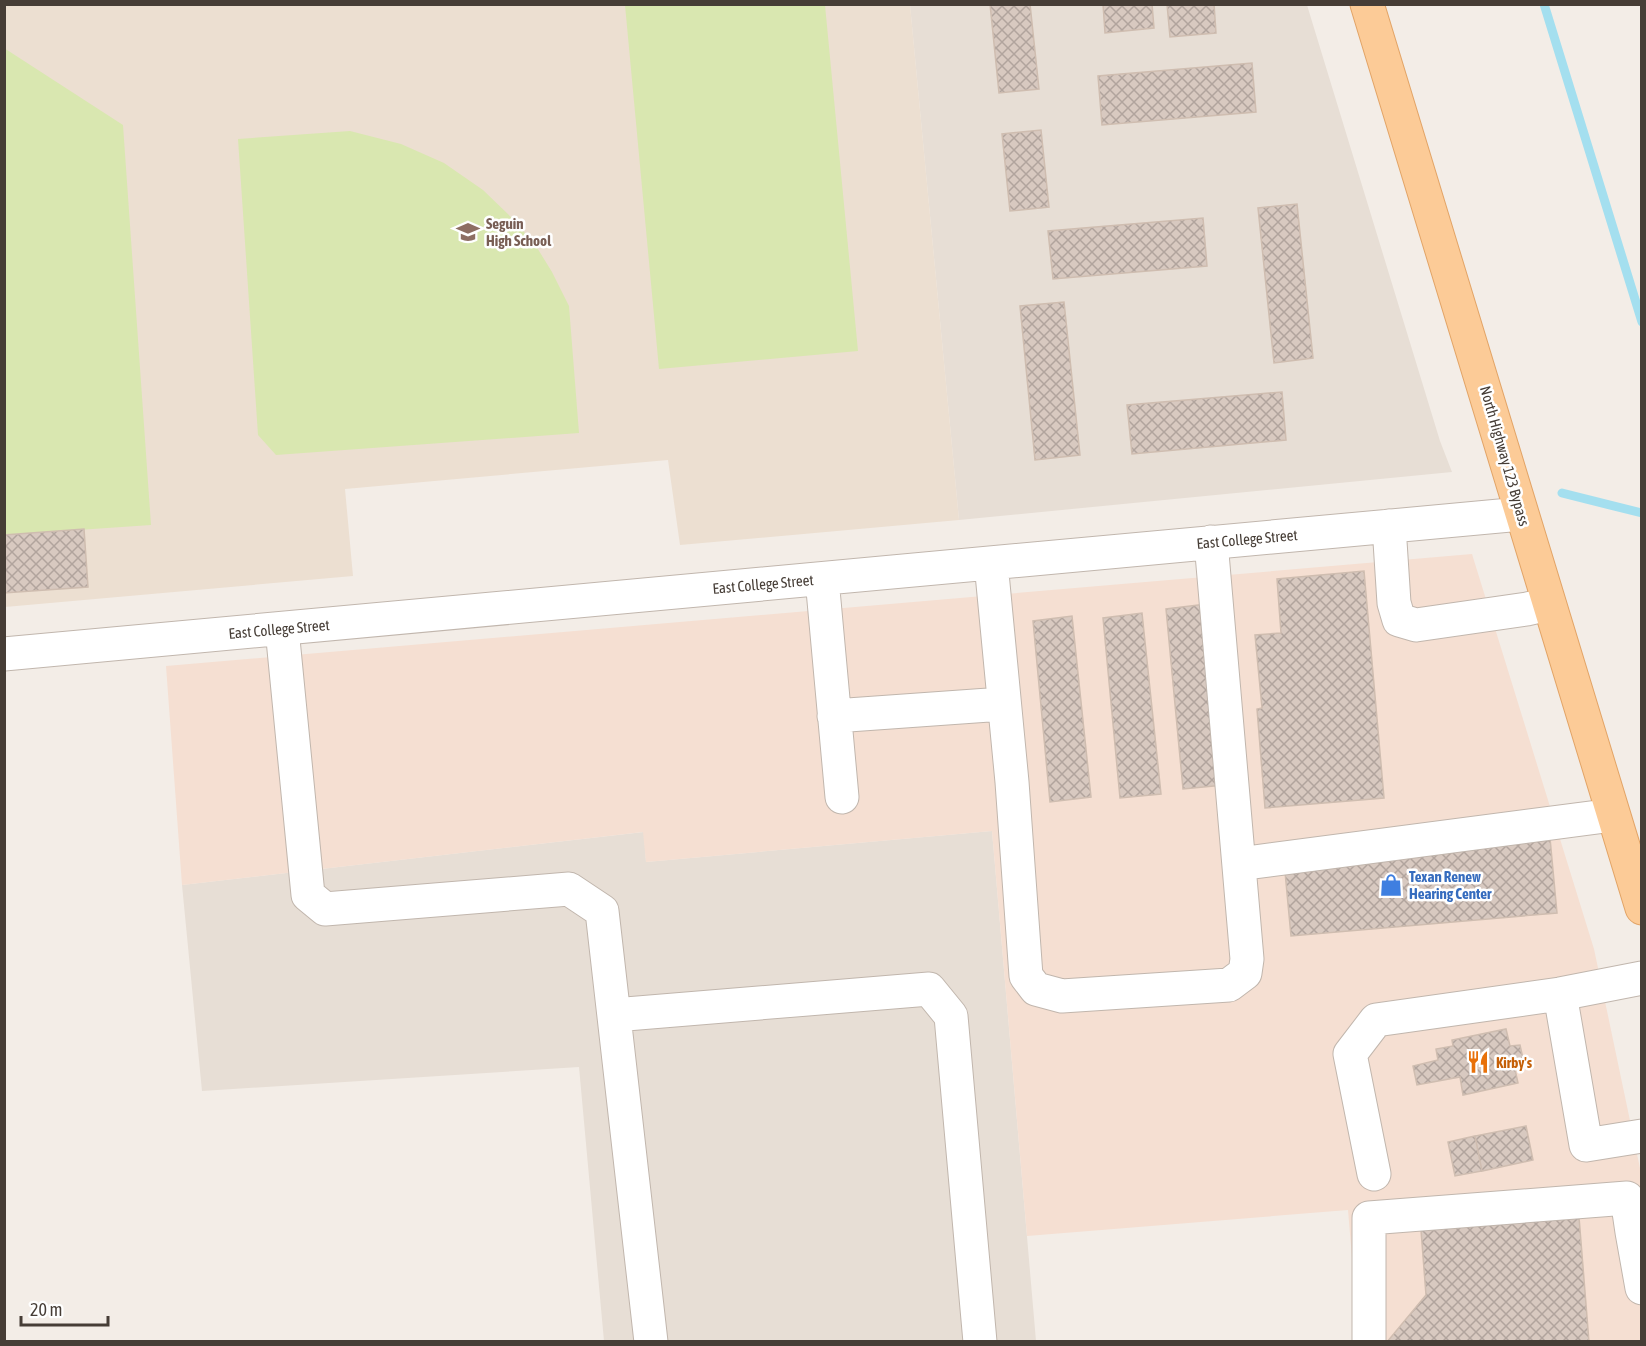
<svg xmlns="http://www.w3.org/2000/svg" width="1646" height="1346" viewBox="0 0 1646 1346" font-family="'Asap Condensed',sans-serif">
	<style>
		.residential { fill: #e7ded5 }
		.commercial { fill: #f5dfd2 }
		.education { fill: #ecdfd1 }
		.green { fill: #d9e7b0 }
		.lines { fill: none; stroke-linecap: round; stroke-linejoin: round }
		.stream { stroke: #a4dfef; stroke-width: 9 }
		.building { fill: url(#building-cross-hatch); stroke: #cfbdb0; stroke-width: 1.5 }
		.minor-casing { stroke: #c1b6ad; stroke-width: 35 }
		.major-casing { stroke: #e2a467; stroke-width: 35 }
		.minor { stroke: #fff; stroke-width: 33 }
		.major { stroke: #fccb97; stroke-width: 33 }
		.labels { text-anchor: middle; dominant-baseline: central; stroke-width: 5; stroke-linejoin: round; paint-order: stroke }
		.education-label { font-size: 15px; font-weight: bold; fill: #785e54; stroke: #fff; text-anchor: start }
		.street-label { font-size: 15px; fill: #463d36; stroke: #fff }
		.shop-label { font-size: 15px; font-weight: bold; fill: #366cbe; stroke: #fff; text-anchor: start }
		.food-label { font-size: 15px; font-weight: bold; fill: #c56008; stroke: #fff; text-anchor: start }
	</style>
	<defs>
		<pattern id="building-cross-hatch" width="8" height="8" patternUnits="userSpaceOnUse" patternTransform="scale(1.5)"><rect width="8" height="8" fill="#d8c9c0"/><path d="M0 0l8 8M0 8l8-8" fill="none" stroke="#b1a49d"/></pattern>
	</defs>
	<rect width="100%" height="100%" fill="#f3ede7"/>
	<path class="residential" d="M910 5H1307L1440 441 1452 472 959 520Z
		M992 831 1036 1341H604L579 1067 202 1091 182 885 644 832 646 862Z"/>
	<path class="commercial" d="M1472 554 1594 949 1641 1173V1341H1359L1348 1210 1027 1236 992 831 646 862 643 832 182 885 166 666Z"/>
	<path class="education" d="M5 5H910L959 520 680 545 668 460 345 489 353 576 5 607Z"/>
	<path class="green" d="M625 5H825L858 351 659 369Z
		M4 48 123 125 151 525 5 535Z
		M350 131 401 144 444 163 483 190 513 219 536 246 552 272 569 306 579 433 276 455 258 435 238 139Z"/>
	<g class="lines">
		<path class="stream" d="M1544 4 1642 322
			M1562 493 1642 513"/>
	</g>
	<path class="building" d="M990 4H1030L1039 89 999 93Z
		M1103 4H1152L1154 28 1105 33Z
		M1167 4H1214L1216 33 1170 37Z
		M1252 63 1256 112 1102 125 1098 76Z
		M1041 130 1049 207 1010 211 1002 134Z
		M1297 204 1313 358 1274 363 1258 208Z
		M1203 218 1207 266 1053 279 1048 231Z
		M1064 302 1080 455 1035 460 1020 306Z
		M1282 392 1286 440 1132 454 1127 405Z
		M84 529 88 587 4 593V535Z
		M1364 571 1384 798 1265 808 1257 709 1262 708 1255 635 1281 633 1277 579Z
		M1206 604 1224 785 1183 789 1166 609Z
		M1142 613 1161 794 1120 798 1103 618Z
		M1072 616 1091 797 1050 802 1033 621Z
		M1550 838 1557 913 1291 936 1284 861Z
		M1506 1029 1510 1046 1520 1045 1524 1063 1514 1065 1518 1083 1463 1095 1460 1077 1417 1085 1413 1066 1438 1060 1436 1049 1453 1046 1452 1040Z
		M1526 1126 1533 1160 1482 1171 1475 1136Z
		M1475 1136 1482 1171 1455 1176 1448 1142Z
		M1579 1217 1589 1342H1387L1426 1295 1421 1230Z"/>
	<g class="lines">
		<g class="minor-casing">
			<path id="minor" d="M1389 526 1394 603 1399 620 1416 625 1527 609 1549 604
				M991 563 1012 782 1026 976 1036 989 1062 996 1229 985 1245 973 1247 959 1211 542
				M822 579 842 797
				M282 629 308 895 325 909 569 889 602 911 651 1342
				M4 654 1521 514
				M834 716 1003 704
				M1239 864 1613 815
				M1560 994 1586 1145 1642 1136
				M614 1015 929 989 951 1016 980 1342
				M1374 1174 1350 1054 1376 1020 1560 994 1642 978
				M1632 1232 1642 1288
				M1369 1342V1218L1627 1198 1632 1232 1642 1230"/>
		</g>
		<g class="major-casing">
			<path id="major" d="M1367 4 1642 908"/>
		</g>
		<use href="#minor" class="minor"/>
		<use href="#major" class="major"/>
	</g>
	<defs>
		<g id="school-bare" transform="scale(1.8)"><path d="M0-5L7-2L0 1L-7-2ZM-4 1L0 2.5L4 1V4Q0 6-4 4Z" fill="#8d6e63" stroke="#fff" stroke-width="2.5" paint-order="stroke"/></g>
		<g id="shop-bare" transform="scale(1.8)"><path d="M-5-2.5h2.3a2.7 3.5 0 0 1 5.4 0H5L5.5 6h-11ZM-1.5-2.5h3a1.5 2.3 0 0 0-3 0Z" fill="#3f7fe0" stroke="#fff" stroke-width="2.5" paint-order="stroke"/></g>
		<g id="restaurant-bare" transform="scale(1.8)"><path d="M-5-6h1v4h1v-4h1v4h1v-4h1v5L-1.5 .5V6h-2V.5L-5-1ZM5-6V6H3V1.5H1.5Q1.5-4 5-6Z" fill="#e8710a" stroke="#fff" stroke-width="2.5" paint-order="stroke"/></g>
	</defs>
	<g fill-rule="evenodd">
		<use href="#school-bare" x="468" y="232"/>
		<use href="#shop-bare" x="1391" y="885"/>
		<use href="#restaurant-bare" x="1478" y="1062"/>
	</g>
	<g class="labels">
		<g class="education-label">
			<text x="486" y="223">Seguin<tspan x="486" dy="17">High School</tspan></text>
		</g>
		<g class="street-label">
			<text transform="translate(1505 456) rotate(74)">North Highway 123 Bypass</text>
			<text transform="translate(1247 539) rotate(-5)">East College Street</text>
			<text transform="translate(763 584) rotate(-5)">East College Street</text>
			<text transform="translate(279 629) rotate(-5)">East College Street</text>
		</g>
		<g class="shop-label">
			<text x="1409" y="876">Texan Renew<tspan x="1409" dy="17">Hearing Center</tspan></text>
		</g>
		<g class="food-label">
			<text x="1496" y="1062">Kirby's</text>
		</g>
	</g>
	<rect width="1646" height="1346" fill="none" stroke="#463d36" stroke-width="12"/>
	<path d="M21 1316v9h87v-9" fill="none" stroke="#463d36" stroke-width="3"/>
	<text x="30" y="1316" font-size="18" fill="#463d36" stroke="#ffffff" stroke-width="4.5" paint-order="stroke">20 m</text>
</svg>
